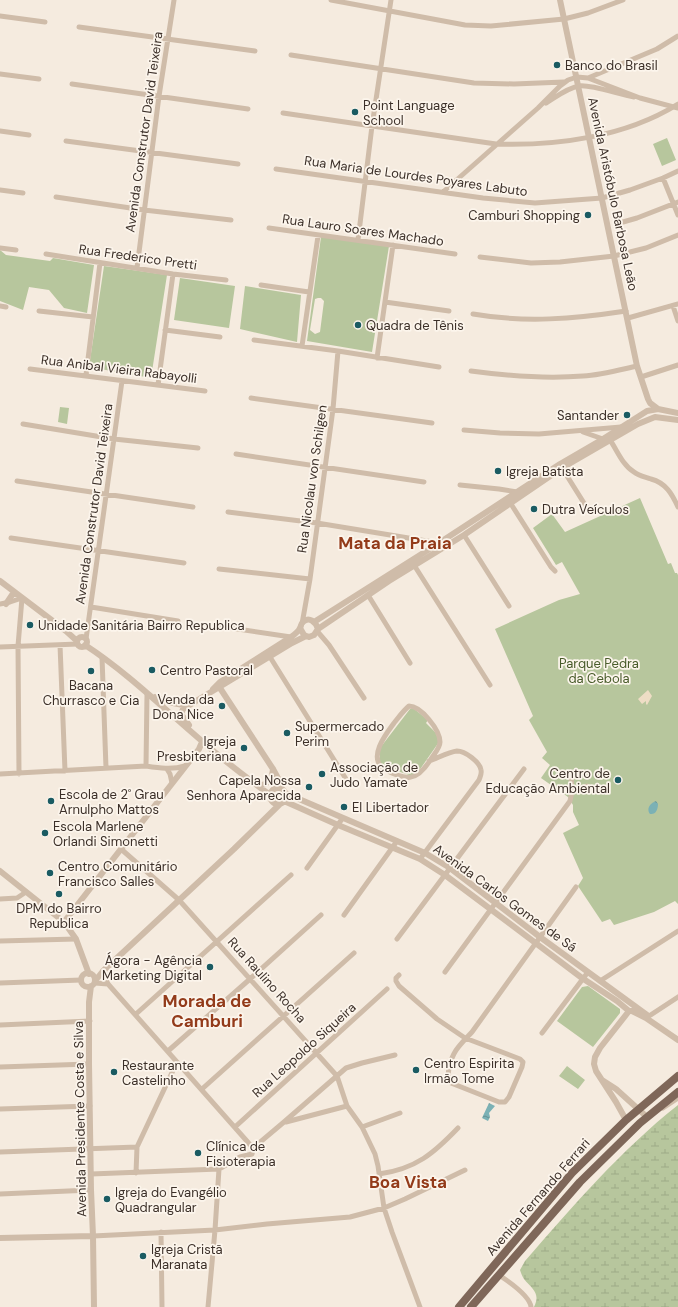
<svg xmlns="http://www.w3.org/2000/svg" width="678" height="1307" viewBox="0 0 678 1307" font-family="'DM Sans',sans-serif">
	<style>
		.green { fill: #b7c69d; fill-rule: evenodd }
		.wetland { fill: url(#wetland-marsh) }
		.plaza { fill: #eeddc5 }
		.water { fill: url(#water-ripples) }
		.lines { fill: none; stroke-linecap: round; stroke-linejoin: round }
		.minor { stroke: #cfbca9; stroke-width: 5 }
		.tertiary { stroke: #cfbca9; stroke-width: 6 }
		.primary { stroke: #7f6759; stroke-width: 8 }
		.poi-dot { fill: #1a5b62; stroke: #fcf5ec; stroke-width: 1.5 }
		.labels { text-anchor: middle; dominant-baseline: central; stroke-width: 3.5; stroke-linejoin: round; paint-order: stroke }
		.poi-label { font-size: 13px; fill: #3c3029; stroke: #fcf5ec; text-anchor: start }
		.street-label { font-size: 13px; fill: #3c3029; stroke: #fcf5ec }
		.park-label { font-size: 13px; fill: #495c2b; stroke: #fcf5ec }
		.district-label { font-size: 17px; font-weight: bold; fill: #933b1a; stroke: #fcf5ec }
	</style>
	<defs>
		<pattern id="wetland-marsh" width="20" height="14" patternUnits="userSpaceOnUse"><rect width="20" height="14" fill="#b7c69d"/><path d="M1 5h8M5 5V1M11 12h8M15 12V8" fill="none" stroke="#9eaa87"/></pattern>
		<pattern id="water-ripples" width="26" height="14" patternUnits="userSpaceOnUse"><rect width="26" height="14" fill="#7bb1b5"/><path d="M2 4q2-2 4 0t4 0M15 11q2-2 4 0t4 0" fill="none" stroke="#669093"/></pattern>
	</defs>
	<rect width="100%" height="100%" fill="#f5ebdf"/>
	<path class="green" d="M667 138 676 160 662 166 653 144Z
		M321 237 389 246 372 352 307 341ZM318 298H321L324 301 320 332 315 334 310 330 315 299Z
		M0 250 6 255 50 261 53 258 94 265 87 313 64 308 49 290 29 287 23 310 0 301Z
		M104 266 167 275 151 378 89 367Z
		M180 278 235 286 229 328 174 320Z
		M245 286 301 295 297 342 240 329Z
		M60 407 69 408 67 424 58 422Z
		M640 498 668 564 671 563 675 573H677L678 575V904L675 901 654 912 614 925 610 919 602 922 578 886 583 878 563 833 579 825 573 812V805L568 797 541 778 550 765 542 758 547 752 529 720 533 716 495 629 559 600 580 594 562 562 556 565 533 528 552 514 565 532Z
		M413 708 428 720 426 723 436 733 439 742 416 775 412 776 380 765V748L410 709Z
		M588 986 620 1009V1013L593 1047 557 1021 582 987Z
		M567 1066 585 1080 578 1089 559 1076Z"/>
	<path class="wetland" d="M678 1105V1307H534C541 1293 532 1289 524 1279 522 1276 521 1273 520 1270L525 1261C573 1206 621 1150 678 1105Z"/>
	<path class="plaza" d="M648 690 652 696 647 705 646 704V701L642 704 638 699Z"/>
	<path class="water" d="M656 801 658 804C658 809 656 815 650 814 646 809 650 803 656 801Z
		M489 1103 495 1106 489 1113 490 1117 488 1121 482 1118Z"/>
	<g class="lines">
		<path class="minor" d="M331 0 465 25 491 26 564 19 588 13 623 0
			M0 16 45 22
			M79 27 255 51
			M291 55 474 83 514 84 564 82
			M0 74 39 79
			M588 78 657 49 678 36
			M72 84 248 109
			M546 103C556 97 567 88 579 86 591 84 620 95 634 97
			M283 113 496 144C557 146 625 137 678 104
			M0 131 29 135
			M66 141 238 164
			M276 169 483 198 535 203 602 198 630 190 663 178 678 171
			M663 178 678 215
			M0 190 23 193
			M443 192 538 108 560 86 568 80 577 77 588 78 640 98 678 108
			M56 197 144 210 231 220
			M623 222 637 218 678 202
			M269 228 455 254
			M358 240 372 126 391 0
			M0 248 16 250
			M46 254 173 274 226 280
			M480 257 531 263 560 262 614 256 646 248 678 235
			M137 268 159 96 174 0
			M261 285 309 292
			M385 302 449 311
			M0 306 6 307
			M673 306 678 321
			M39 311 93 317
			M473 314C525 323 574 319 626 311
			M628 318 678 304
			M165 330 220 337
			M254 340 338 351 439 367
			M302 346 318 236
			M377 358 393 245
			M30 369 205 391
			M471 371C508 376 546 379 583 376 601 375 619 370 637 366
			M86 375 100 263
			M641 377 678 365
			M158 385 173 274
			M251 398 432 423
			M23 424 114 439 198 448
			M464 430 500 433 539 434 621 427
			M583 432 603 439
			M610 440C617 450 623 466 634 472 639 476 646 477 651 479 666 483 672 494 678 507
			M236 454 424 482
			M562 468 589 511
			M17 481 193 507
			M460 485 499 489 517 492
			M511 504 551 567 555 571
			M228 512 317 523 439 543
			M464 535 509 606
			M11 538 184 563
			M414 565 490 685
			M219 569 310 579
			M368 595 410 663
			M0 604 10 602 22 598 18 646 19 774
			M91 607 178 621
			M302 624 310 579 333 409 338 351
			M211 625 291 637
			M317 631 329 645 364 698
			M86 639 122 381
			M60 645 65 771
			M0 647 78 644
			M102 657 106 768
			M270 657 346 779
			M409 706C421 706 440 730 440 742 440 748 434 754 431 759 416 783 406 781 382 768 369 755 386 734 394 723 399 717 403 711 409 706Z
			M146 766 147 694
			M167 769 170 774 172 783
			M0 774 146 766C159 768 172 770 185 766
			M572 792 587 786
			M121 849 179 900 337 1076 347 1106 362 1127 375 1154 378 1166 384 1208 392 1232 420 1307
			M420 859 479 780C480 777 482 774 481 770 480 762 465 751 457 751 448 752 438 758 429 761
			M307 868 342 819
			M0 899 17 898 26 892
			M344 915 397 841
			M397 939 524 769
			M0 941 76 939
			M103 971 108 984 253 1148
			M445 972 570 801 572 792 571 774
			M399 975 396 978V981L399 986 437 1019 465 1038 520 1059 523 1062 522 1067 509 1097 505 1102H499L451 1083C447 1078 448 1075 449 1068 453 1050 460 1045 472 1032L576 887
			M600 981 678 931
			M0 983 81 980
			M95 983 108 984
			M136 1014 291 875
			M649 1016 678 997
			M0 1025 90 1021
			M542 1033 588 972
			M168 1051 250 979 321 915
			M0 1067 89 1064
			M202 1089 354 953
			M663 1108 678 1098
			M0 1109 90 1106
			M286 1122 347 1106
			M235 1127 387 989
			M362 1127 400 1113
			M0 1152 137 1147
			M136 1173 137 1147 177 1062
			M91 1174 219 1169 240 1157 252 1154 253 1148 284 1122 346 1068 362 1063 395 1055
			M379 1174C416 1169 434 1153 458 1128
			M0 1194 91 1190
			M161 1232 162 1307
			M93 1236 215 1230 267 1224 350 1217 384 1208 405 1199 465 1170
			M499 1275C508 1281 530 1296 531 1307
			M208 1307 215 1230 219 1169"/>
		<path class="tertiary" d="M560 0 637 366 648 399 650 403 658 409
			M0 581 66 631 77 641
			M6 604 14 592
			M314 622 439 543 560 464 603 439 647 411 658 409 678 413
			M318 629 389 581 464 535 562 468 638 424 655 417 678 420
			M77 642a5 5 0 1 1 10 0a5 5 0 1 1-10 0Z
			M85 645C128 673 164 709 203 742 224 761 247 778 270 795
			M220 688 273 769 280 782 282 790
			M213 689 220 682 291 637C294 635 298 632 300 628 302 624 300 625 303 622 309 616 316 622 318 629L314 635 309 637 304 635 300 628
			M155 697 168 702 188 706
			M189 725 181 714 183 709 292 643 306 636
			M257 785C268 786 272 779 273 769
			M270 796a8 8 0 1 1 16 0a8 8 0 1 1-16 0Z
			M285 793 425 853 450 868 540 937 647 1015
			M284 801 338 825 420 859 445 875 582 978 617 1001 629 1011H632L646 1018 678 1040
			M0 871 64 922 76 939 89 974
			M64 922 199 749 202 742
			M81 980a7 7 0 1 1 14 0a7 7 0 1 1-14 0Z
			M95 981 103 971 234 849 280 804
			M91 986 89 1002V1064L91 1190 93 1236 94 1307
			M602 1080 616 1089 647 1117
			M626 1120 616 1102 596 1071 594 1064 595 1057 600 1048 629 1011
			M0 1238 93 1236"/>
		<path class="primary" d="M459 1307 572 1173 626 1120 678 1076
			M471 1307 580 1182 640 1123 678 1092"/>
	</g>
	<g class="poi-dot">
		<circle cx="557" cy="65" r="4"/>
		<circle cx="355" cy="112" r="4"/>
		<circle cx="588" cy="215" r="4"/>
		<circle cx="358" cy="325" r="4"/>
		<circle cx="627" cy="415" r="4"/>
		<circle cx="498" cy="471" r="4"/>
		<circle cx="534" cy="509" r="4"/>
		<circle cx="30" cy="625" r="4"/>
		<circle cx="152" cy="670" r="4"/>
		<circle cx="91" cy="671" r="4"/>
		<circle cx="222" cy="706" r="4"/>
		<circle cx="287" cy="733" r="4"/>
		<circle cx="244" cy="748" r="4"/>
		<circle cx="322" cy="774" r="4"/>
		<circle cx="618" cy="780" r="4"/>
		<circle cx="309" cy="787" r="4"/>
		<circle cx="51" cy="801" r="4"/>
		<circle cx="344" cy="807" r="4"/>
		<circle cx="45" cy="833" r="4"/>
		<circle cx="50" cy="873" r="4"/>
		<circle cx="59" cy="894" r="4"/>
		<circle cx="210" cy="967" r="4"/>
		<circle cx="416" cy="1070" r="4"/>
		<circle cx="114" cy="1072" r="4"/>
		<circle cx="198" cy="1153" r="4"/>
		<circle cx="107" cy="1199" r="4"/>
		<circle cx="143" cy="1256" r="4"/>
	</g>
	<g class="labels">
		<g class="poi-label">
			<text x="565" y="65">Banco do Brasil</text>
			<text x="363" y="105">Point Language<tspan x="363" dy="15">School</tspan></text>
			<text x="580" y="215" text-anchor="end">Camburi Shopping</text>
			<text x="366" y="325">Quadra de Tênis</text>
			<text x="619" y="415" text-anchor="end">Santander</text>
			<text x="506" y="471">Igreja Batista</text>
			<text x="542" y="509">Dutra Veículos</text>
			<text x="38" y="625">Unidade Sanitária Bairro Republica</text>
			<text x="160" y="670">Centro Pastoral</text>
			<text x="91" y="685" text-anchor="middle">Bacana<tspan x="91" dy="15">Churrasco e Cia</tspan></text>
			<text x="214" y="699" text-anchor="end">Venda da<tspan x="214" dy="15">Dona Nice</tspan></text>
			<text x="295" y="726">Supermercado<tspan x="295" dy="15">Perim</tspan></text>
			<text x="236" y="741" text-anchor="end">Igreja<tspan x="236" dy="15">Presbiteriana</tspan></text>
			<text x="330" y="767">Associação de<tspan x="330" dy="15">Judo Yamate</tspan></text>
			<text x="610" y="773" text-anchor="end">Centro de<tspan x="610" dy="15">Educação Ambiental</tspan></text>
			<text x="301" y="780" text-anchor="end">Capela Nossa<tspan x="301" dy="15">Senhora Aparecida</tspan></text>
			<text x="59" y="794">Escola de 2˚ Grau<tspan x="59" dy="15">Arnulpho Mattos</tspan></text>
			<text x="352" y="807">El Libertador</text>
			<text x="53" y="826">Escola Marlene<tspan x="53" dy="15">Orlandi Simonetti</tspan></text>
			<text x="58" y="866">Centro Comunitário<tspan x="58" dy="15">Francisco Salles</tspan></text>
			<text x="59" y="908" text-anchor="middle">DPM do Bairro<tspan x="59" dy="15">Republica</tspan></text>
			<text x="202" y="960" text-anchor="end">Ágora - Agência<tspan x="202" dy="15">Marketing Digital</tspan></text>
			<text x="424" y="1063">Centro Espirita<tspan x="424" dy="15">Irmão Tome</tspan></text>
			<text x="122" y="1065">Restaurante<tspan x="122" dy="15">Castelinho</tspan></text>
			<text x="206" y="1146">Clínica de<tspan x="206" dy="15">Fisioterapia</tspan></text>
			<text x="115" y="1192">Igreja do Evangélio<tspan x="115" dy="15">Quadrangular</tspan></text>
			<text x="151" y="1249">Igreja Cristã<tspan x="151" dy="15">Maranata</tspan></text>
		</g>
		<g class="street-label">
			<text transform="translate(144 132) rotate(-82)">Avenida Construtor David Teixeira</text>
			<text transform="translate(416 176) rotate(8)">Rua Maria de Lourdes Poyares Labuto</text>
			<text transform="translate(613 194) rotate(78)">Avenida Aristóbulo Barbosa Leão</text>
			<text transform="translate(363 230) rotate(8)">Rua Lauro Soares Machado</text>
			<text transform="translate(138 257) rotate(8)">Rua Frederico Pretti</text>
			<text transform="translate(119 369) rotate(7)">Rua Anibal Vieira Rabayolli</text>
			<text transform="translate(312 479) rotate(-82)">Rua Nicolau von Schilgen</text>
			<text transform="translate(94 504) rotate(-82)">Avenida Construtor David Teixeira</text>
			<text transform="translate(505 898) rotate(36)">Avenida Carlos Gomes de Sá</text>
			<text transform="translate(267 980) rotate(48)">Rua Raulino Rocha</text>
			<text transform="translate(304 1050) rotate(-42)">Rua Leopoldo Siqueira</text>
			<text transform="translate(80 1119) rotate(-91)">Avenida Presidente Costa e Silva</text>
			<text transform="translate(538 1197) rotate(-49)">Avenida Fernando Ferrari</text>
		</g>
		<g class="park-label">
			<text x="599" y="663">Parque Pedra<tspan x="599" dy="15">da Cebola</tspan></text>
		</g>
		<g class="district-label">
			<text x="395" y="543">Mata da Praia</text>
			<text x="207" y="1001">Morada de<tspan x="207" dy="20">Camburi</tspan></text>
			<text x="408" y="1182">Boa Vista</text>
		</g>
	</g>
</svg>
